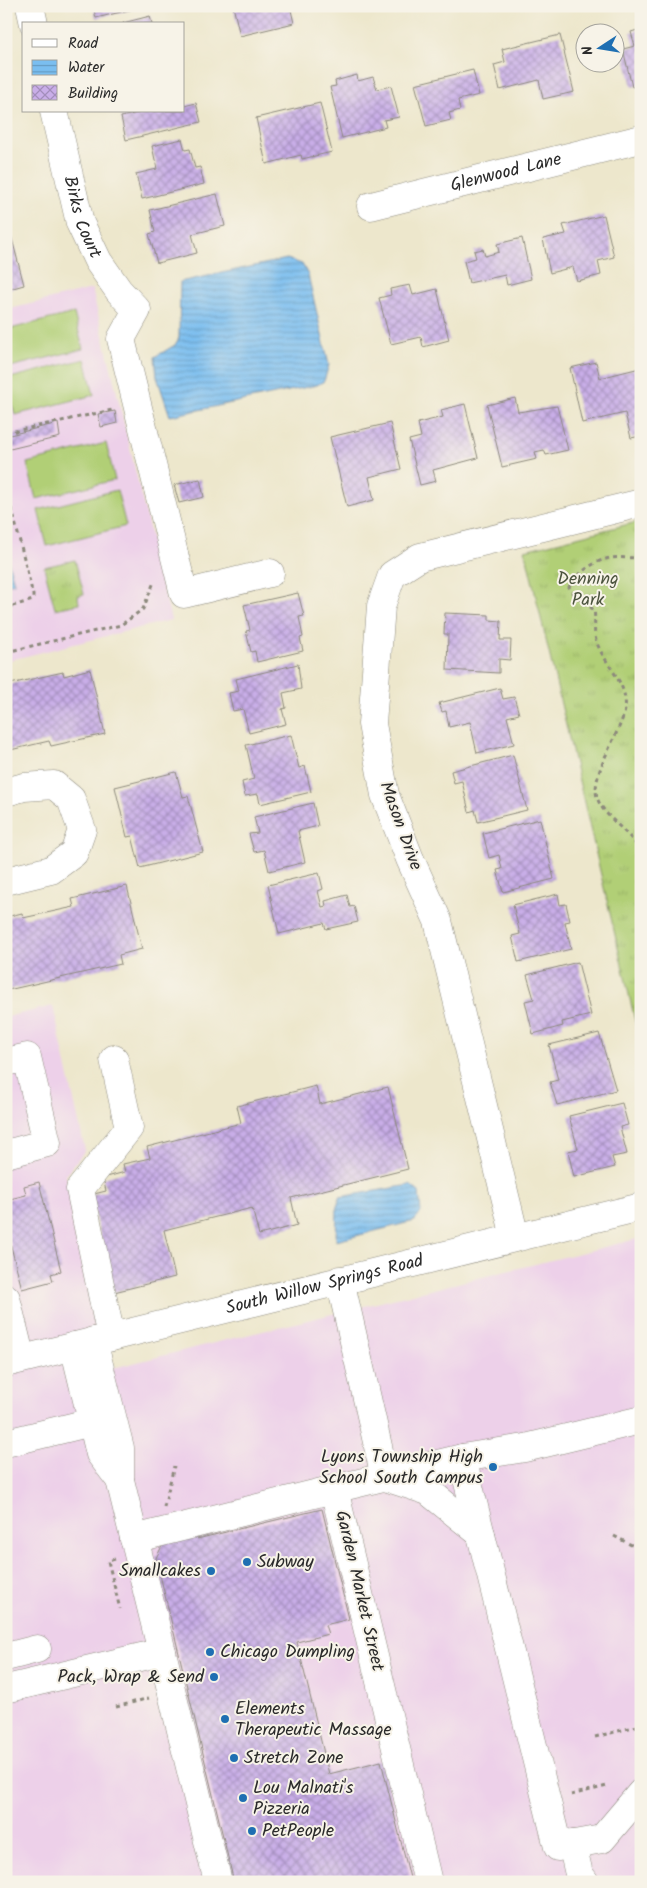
<svg xmlns="http://www.w3.org/2000/svg" width="647" height="1888" viewBox="0 0 647 1888" font-family="Kalam,sans-serif">
	<style>
		.built { fill: #edd0e9 }
		.grass { fill: url(#grass-tufts); stroke: #6e7d50 }
		.pitch { fill: #b1cf76; stroke: #6e7d50 }
		.water { fill: url(#water-rules); stroke: #52748e }
		.building { fill: url(#building-cross-hatch) }
		.lines { fill: none; stroke-linecap: round; stroke-linejoin: round }
		.minor-casing { stroke: #8c897c; stroke-width: 29 }
		.path { stroke: #8c897c; stroke-width: 3; stroke-dasharray: 4 4; stroke-linecap: butt }
		.minor { stroke: #fff; stroke-width: 28 }
		.poi-dot { fill: #1f6fb2; stroke: #f7f3e8; stroke-width: 2 }
		.labels { text-anchor: middle; dominant-baseline: central; stroke-width: 4; stroke-linejoin: round; paint-order: stroke }
		.street-label { font-size: 18px; fill: #2b2b2b; stroke: #f7f3e8 }
		.park-label { font-size: 18px; fill: #4c543e; stroke: #f7f3e8 }
		.poi-label { font-size: 18px; fill: #2b2b2b; stroke: #f7f3e8; text-anchor: start }
	</style>
	<defs>
		<pattern id="grass-tufts" width="24" height="20" patternUnits="userSpaceOnUse" patternTransform="scale(1.25)"><rect width="24" height="20" fill="#b1cf76"/><path d="M3 7l-1-3M5 7V3M7 7l1-3M15 17l-1-3M17 17v-4M19 17l1-3" fill="none" stroke="#98b266"/></pattern>
		<pattern id="water-rules" width="6" height="5" patternUnits="userSpaceOnUse" patternTransform="scale(1.25)"><rect width="6" height="5" fill="#7abef0"/><path d="M0 2.5h6" fill="none" stroke="#649bc3"/></pattern>
		<pattern id="building-cross-hatch" width="8" height="8" patternUnits="userSpaceOnUse" patternTransform="scale(1.25)"><rect width="8" height="8" fill="#c9aee8"/><path d="M0 0l8 8M0 8l8-8" fill="none" stroke="#a38ebc"/></pattern>
	</defs>
	<rect width="100%" height="100%" fill="#f7f3e8"/>
	<filter id="ink" filterUnits="userSpaceOnUse"><feTurbulence type="fractalNoise" baseFrequency=".02" numOctaves="2"/><feDisplacementMap in="SourceGraphic" scale="10" xChannelSelector="R" yChannelSelector="G"/><feConvolveMatrix kernelMatrix="1 2 1 2 8 2 1 2 1" color-interpolation-filters="sRGB"/></filter>
	<filter id="wash" filterUnits="userSpaceOnUse"><feTurbulence type="fractalNoise" baseFrequency=".0096" numOctaves="4" result="noise"/><feDisplacementMap in="SourceGraphic" scale="20" xChannelSelector="R" yChannelSelector="G"/><feGaussianBlur stdDeviation="1.12" result="paint"/><feColorMatrix in="noise" values="0 0 0 0 0 0 0 0 0 0 0 0 0 0 0 0 0 1.4 0 .05"/><feComposite in="paint" operator="in"/></filter>
	<g filter="url(#wash)">
		<rect width="100%" height="100%" fill="#ede7cc"/>
		<path class="built" d="M92 289 171 620 6 661V310Z
			M53 1006 85 1150 66 1175 113 1368 641 1238V1882H6V1017Z"/>
		<path class="grass" d="M641 521V1046L525 550Z
			M75 560 84 594 78 596 79 604 55 609 44 567Z"/>
		<path class="pitch" d="M74 313 83 349 6 368V330Z
			M85 359 94 395 15 415 6 379Z
			M106 443 115 480 36 499 27 463Z
			M117 490 126 526 47 546 38 510Z"/>
		<path class="water" d="M287 259 302 264 308 275 329 365 324 381 317 385 170 416 157 377 155 357 175 345 179 338 180 282Z
			M6 553 14 583 6 585Z
			M410 1185 419 1192 421 1212 414 1221 336 1241 337 1207 340 1197Z"/>
		<g id="blocks">
			<path class="building" d="M93 6H142V7L96 18Z
				M233 6H290L294 23 240 36Z
				M150 16 152 24H123V23Z
				M641 29V85L632 87 623 49 635 46 631 32Z
				M560 35 574 92 543 99 539 80 500 90 494 65 505 62 502 49Z
				M473 70 479 95 458 100 460 110 449 113 451 120 426 126 415 84Z
				M357 75 358 81 373 77 377 89 391 86 399 117 384 120 386 127 342 138 330 87 336 86 335 81Z
				M196 103 201 122 126 140 121 117 146 111H184V106Z
				M320 103 332 152 302 159 301 155 266 164 256 118Z
				M182 139 185 150 190 149 195 168 200 167 204 184 142 199 136 174 157 169 152 146Z
				M217 194 225 226 192 234 197 253 157 263 149 234 155 232 150 210Z
				M604 215 614 257 598 261 601 275 577 281 573 267 550 273 543 239 566 234 563 225Z
				M10 231 24 285 6 290V232Z
				M522 238 531 279 507 285 505 275 469 283 464 261 476 258 474 251 483 249 485 256 499 252 497 244Z
				M410 285 413 295 437 289 449 340 423 347 421 337 391 344 379 298 391 295 390 289Z
				M596 362 600 378 640 368 641 436 631 438 625 413 582 423 570 368Z
				M515 398 518 412 557 406 568 450 546 455 544 450 535 452 537 459 502 467 487 405Z
				M465 404 478 458 433 470 436 481 420 485 409 440 421 437 418 423 443 417 441 410Z
				M115 411 117 423 101 427 98 414Z
				M58 423 60 437 6 450V436Z
				M390 423 401 469 369 477 374 500 347 507 330 437Z
				M200 479 204 497 179 503 174 485Z
				M298 593 304 616 299 617 303 637 300 638 303 651 257 662 255 651 251 652 246 631 250 630 244 605Z
				M445 613 489 615V620L501 621 500 640H511L510 660 499 659V673L447 670 448 634H444Z
				M298 664 301 689 283 693 286 708 282 709 286 724 249 733 243 709 233 711 229 693 239 691 236 679Z
				M90 669 105 734 51 746 49 741 6 751V685L63 672 64 676Z
				M500 688 503 699 514 697 519 714 507 717 514 744 477 753 470 722 449 727 446 711 442 712 439 703Z
				M291 735 299 768 305 766 311 792 260 804 258 794 245 796 242 782 254 779 246 745Z
				M513 755 527 810 478 822 475 810 469 812 462 781 454 783 451 771Z
				M176 772 183 797 188 796 203 852 140 868 132 836 127 837 115 787Z
				M313 803 318 826 298 831 305 862 269 871 264 850 254 852 249 834 258 833 254 817Z
				M540 819 554 879 503 892 497 870 502 869 499 855 489 858 483 833Z
				M319 873 323 889 318 891 322 907 326 906 325 901 347 895 350 907 354 906 358 922 326 929 324 923 279 934 268 885Z
				M127 886 142 949 119 955 121 964 8 990 6 917 22 913 23 918 74 907 72 899Z
				M558 894 560 905 566 904 570 921 565 922 571 949 518 962 512 936 520 934 513 905Z
				M578 962 591 1015 562 1022 563 1026 533 1034 525 1001 534 999 527 975Z
				M599 1033 616 1090 557 1105 550 1082 558 1080 549 1045Z
				M316 1086 320 1104 388 1087 408 1169 291 1198 297 1225 259 1235 252 1208 164 1230 175 1277 114 1292 90 1195 106 1191 103 1178 125 1172 123 1164 150 1158 147 1147 241 1123 237 1106Z
				M622 1103 628 1125 620 1127 627 1154 612 1157 615 1167 574 1177 568 1151 578 1149 569 1116Z
				M39 1182 61 1271 51 1274 53 1281 22 1289 6 1227V1200L26 1195 24 1186Z
				M322 1509 349 1619 325 1625 328 1634 297 1642 329 1774 381 1761 411 1882H234L156 1558 165 1540 195 1532 197 1539Z"/>
		</g>
	</g>
	<g filter="url(#ink)">
		<use href="#blocks" fill-opacity="0" stroke="#8c897c" stroke-width="1"/>
		<g class="lines">
			<g class="minor-casing">
				<g id="minor">
					<path d="M30 6 34 24"/>
					<path id="s1" d="M54 111 80 223 98 261 119 291 137 310 121 339 184 594 270 573"/>
					<path id="s2" d="M371 206 641 139"/>
					<path d="M6 792 24 787 54 785 71 799 82 830 74 853 51 870 6 881"/>
					<path d="M6 1062 27 1057 47 1143 6 1154"/>
					<path d="M515 1237 438 921 410 859 385 795 372 724 381 606 392 575 420 557 641 503"/>
					<path d="M340 1280 385 1477"/>
					<path d="M6 1298 21 1359"/>
					<path d="M111 1337 80 1189 129 1128 114 1059"/>
					<path d="M93 1341 120 1448V1480L218 1882"/>
					<path d="M74 1346 100 1454 120 1480"/>
					<path id="s3" d="M6 1363 641 1207"/>
					<path d="M6 1443 92 1422"/>
					<path d="M462 1458 558 1847 602 1839 641 1793"/>
					<path d="M385 1477 428 1491 481 1534"/>
					<path d="M134 1539 334 1489"/>
					<path d="M6 1657 37 1649"/>
					<path d="M6 1689 162 1652"/>
					<path d="M572 1844 579 1874 585 1882"/>
					<path d="M428 1882 334 1489 462 1458 525 1448 641 1420"/>
				</g>
			</g>
			<path class="path" d="M6 433 112 410
				M6 485 33 595V600L6 608
				M641 557C629 559 617 556 606 559 593 562 574 576 569 587L573 594 594 610C596 620 593 631 596 640 603 664 629 682 625 710 620 734 588 777 598 800 606 819 631 832 641 853
				M6 652 121 625 143 609 154 582
				M164 1507 174 1466
				M614 1536 641 1550
				M115 1559 108 1561 120 1609
				M116 1707 149 1698
				M595 1737 641 1725
				M571 1795 607 1786"/>
			<use href="#minor" class="minor"/>
		</g>
	</g>
	<g class="poi-dot">
		<circle cx="493" cy="1467" r="5"/>
		<circle cx="247" cy="1562" r="5"/>
		<circle cx="211" cy="1571" r="5"/>
		<circle cx="210" cy="1652" r="5"/>
		<circle cx="214" cy="1677" r="5"/>
		<circle cx="225" cy="1719" r="5"/>
		<circle cx="234" cy="1758" r="5"/>
		<circle cx="243" cy="1798" r="5"/>
		<circle cx="252" cy="1831" r="5"/>
	</g>
	<g class="labels">
		<g class="street-label">
			<text stroke="none"><textPath href="#s2" startOffset="139">Glenwood Lane</textPath></text>
			<text stroke="none"><textPath href="#s1" startOffset="110">Birks Court</textPath></text>
			<text transform="translate(400 826) rotate(70)">Mason Drive</text>
			<text stroke="none"><textPath href="#s3" startOffset="328">South Willow Springs Road</textPath></text>
			<text transform="translate(359 1591) rotate(77)">Garden Market Street</text>
		</g>
		<g class="park-label">
			<text x="588" y="579">Denning<tspan x="588" dy="21">Park</tspan></text>
		</g>
		<g class="poi-label">
			<text x="483" y="1457" text-anchor="end">Lyons Township High<tspan x="483" dy="21">School South Campus</tspan></text>
			<text x="257" y="1562">Subway</text>
			<text x="201" y="1571" text-anchor="end">Smallcakes</text>
			<text x="220" y="1652">Chicago Dumpling</text>
			<text x="204" y="1677" text-anchor="end">Pack, Wrap &amp; Send</text>
			<text x="235" y="1709">Elements<tspan x="235" dy="21">Therapeutic Massage</tspan></text>
			<text x="244" y="1758">Stretch Zone</text>
			<text x="253" y="1788">Lou Malnati's<tspan x="253" dy="21">Pizzeria</tspan></text>
			<text x="262" y="1831">PetPeople</text>
		</g>
	</g>
	<rect width="647" height="1888" fill="none" stroke="#f7f3e8" stroke-width="25"/>
	<rect x="22" y="22" width="162" height="90" fill="#f7f3e8" stroke="#a5a39c"/>
	<rect x="32" y="39" width="25" height="8" fill="#ffffff" stroke="#a5a39c"/>
	<text x="68" y="48" font-size="15" fill="#2b2b2b">Road</text>
	<rect x="32" y="60" width="25" height="15" fill="url(#water-rules)" stroke="#a5a39c"/>
	<text x="68" y="72" font-size="15" fill="#2b2b2b">Water</text>
	<rect x="32" y="85" width="25" height="15" fill="url(#building-cross-hatch)" stroke="#a5a39c"/>
	<text x="68" y="98" font-size="15" fill="#2b2b2b">Building</text>
	<g transform="translate(600 48) rotate(258)"><circle r="24" fill="#f7f3e8" stroke="#a5a39c"/>
	<path d="M0-4L9 19L0 12L-9 19Z" fill="#1f6fb2"/>
	<text y="-8" font-size="14" font-weight="bold" text-anchor="middle" fill="#2b2b2b">N</text>
	</g>
</svg>
